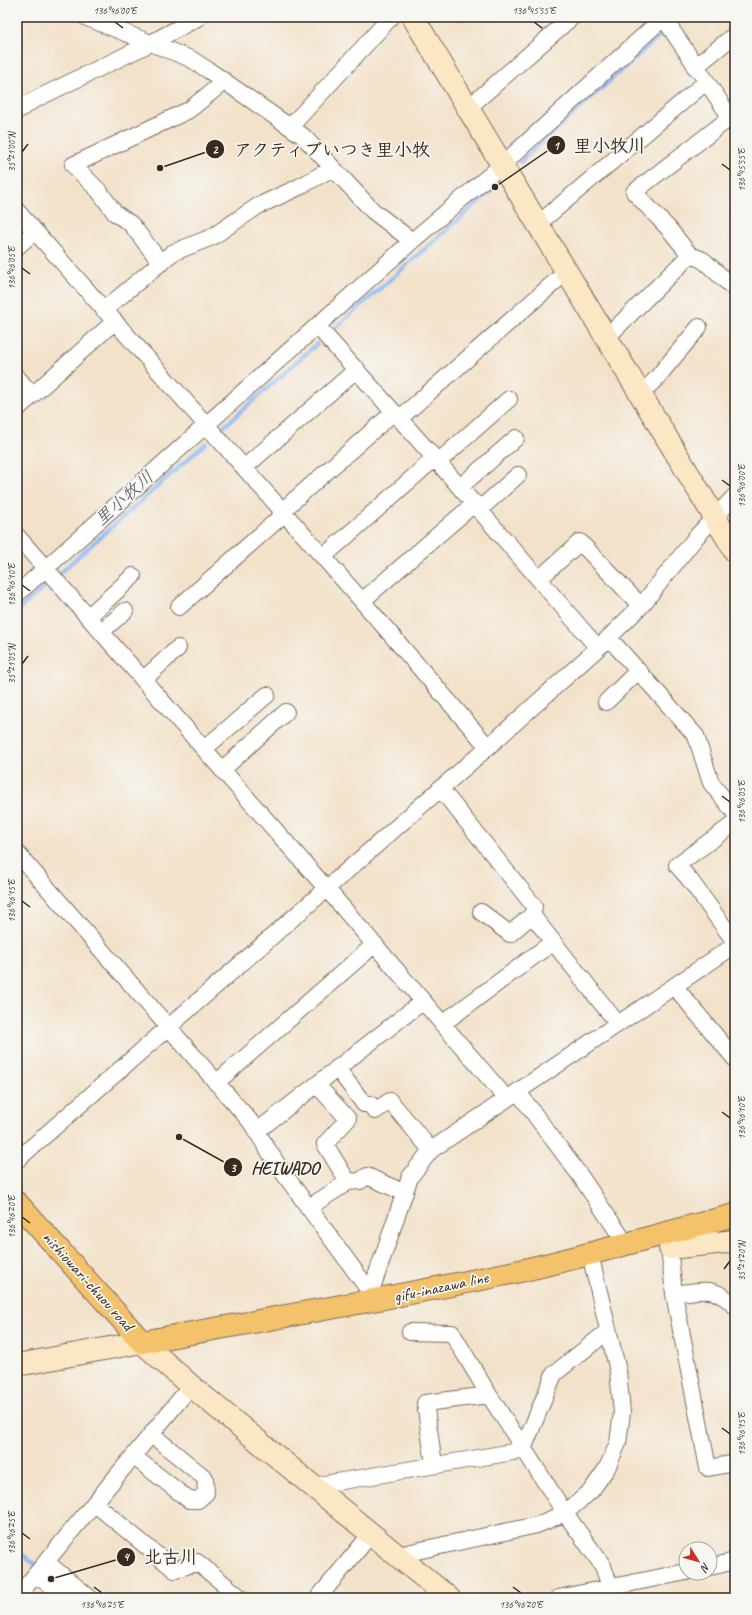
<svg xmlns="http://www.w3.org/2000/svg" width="752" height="1615" viewBox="0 0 752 1615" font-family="Caveat,'Klee One',sans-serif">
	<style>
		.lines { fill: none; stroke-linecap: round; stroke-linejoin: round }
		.stream { stroke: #8abaf6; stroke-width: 4 }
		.street-casing { stroke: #7b6a5a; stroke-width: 18 }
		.secondary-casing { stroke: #7b6a5a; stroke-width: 24 }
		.primary-casing { stroke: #7b6a5a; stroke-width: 24 }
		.street { stroke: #fff; stroke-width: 16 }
		.secondary { stroke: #fbe7c3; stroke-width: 22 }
		.primary { stroke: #f4c26a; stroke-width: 22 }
		.ticks { fill: none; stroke: #3b2a1e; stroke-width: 1.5 }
		.labels { text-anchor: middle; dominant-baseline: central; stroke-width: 3.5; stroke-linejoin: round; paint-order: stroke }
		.street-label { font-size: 17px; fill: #3b2a1e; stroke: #f6f6f2 }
		.water-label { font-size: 18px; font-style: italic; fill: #53555f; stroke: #f6f6f2 }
		.leader { fill: none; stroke: #3b2a1e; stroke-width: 1.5 }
		.callout-dot { fill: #3b2a1e; stroke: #f6f6f2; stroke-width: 1.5 }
		.mark-label { font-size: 12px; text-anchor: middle; font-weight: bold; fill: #fff }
		.callout-label { font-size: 18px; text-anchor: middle; font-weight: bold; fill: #3b2a1e; stroke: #f6f6f2; stroke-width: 3.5; stroke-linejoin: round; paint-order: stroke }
		.neatline { fill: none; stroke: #3b2a1e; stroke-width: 1.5 }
		.ticks-label { font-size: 10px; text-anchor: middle; fill: #3b2a1e }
	</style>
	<rect width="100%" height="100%" fill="#f6f6f2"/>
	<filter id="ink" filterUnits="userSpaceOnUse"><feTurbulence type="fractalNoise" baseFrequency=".025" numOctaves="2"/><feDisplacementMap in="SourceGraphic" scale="8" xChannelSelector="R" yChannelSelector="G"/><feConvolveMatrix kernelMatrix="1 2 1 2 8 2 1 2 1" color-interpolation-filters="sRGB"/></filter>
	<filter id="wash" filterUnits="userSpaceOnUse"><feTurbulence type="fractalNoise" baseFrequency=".012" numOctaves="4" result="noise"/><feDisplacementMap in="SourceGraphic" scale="16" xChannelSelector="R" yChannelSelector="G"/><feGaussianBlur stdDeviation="0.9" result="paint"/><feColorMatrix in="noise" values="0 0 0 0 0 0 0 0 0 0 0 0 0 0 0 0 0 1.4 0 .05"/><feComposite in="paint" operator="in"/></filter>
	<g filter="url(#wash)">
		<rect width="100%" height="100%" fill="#f3e2ca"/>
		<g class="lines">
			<path class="stream" d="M520 162 663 33
				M332 331 495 187
				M218 432 317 344
				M60 573 206 443
				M17 611 44 587
				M17 1550 38 1567"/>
		</g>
	</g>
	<g filter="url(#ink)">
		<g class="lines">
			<g class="street-casing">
				<path id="street" d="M85 17 191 59 211 72 303 136 373 211 412 241
					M663 17 735 124
					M695 67 732 37
					M468 108 572 17
					M17 111 34 100 151 43 199 17
					M290 127 391 17
					M17 211 362 601 488 747
					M538 224 706 82
					M17 247 35 231
					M690 255 703 260 735 289
					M161 263 131 224 115 213 99 191 73 165 189 110 225 81
					M104 310 172 253 212 237 258 206 299 187 333 168
					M318 327 438 462 598 648
					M606 338 690 255 669 229 634 192 731 117
					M17 377 32 395
					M641 393 655 380 699 327
					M17 409 115 321
					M400 418 566 272
					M438 462 509 399
					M244 468 357 369
					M460 487 516 438
					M480 509 518 475
					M282 511 394 412
					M17 536 326 888 507 1099
					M323 557 435 458
					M539 579 580 542 641 606
					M17 594 412 241 503 164 663 18
					M362 601 475 503
					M179 607 284 514
					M88 617 133 576
					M101 632 125 611
					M609 638 696 736 711 783 735 813
					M143 680 178 648
					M606 702 638 671
					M204 749 267 695
					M222 770 286 712
					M440 788 534 906 532 915 618 1024
					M735 823 677 865 690 880 735 942
					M17 853 250 1121 279 1167 371 1293
					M481 912 510 934 532 915
					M675 987 735 1059
					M442 1024 553 942
					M337 1068 364 1104H370L375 1111 390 1101 431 1150
					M216 1083 375 944
					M317 1085 348 1119 325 1144 348 1182
					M518 1092 581 1177 626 1244
					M256 1132 422 1002
					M17 1160 488 747 598 648 641 606 697 536 735 496
					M308 1208 348 1182 360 1181 367 1176 405 1193
					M668 1237 674 1294 708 1468 735 1463
					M674 1294C702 1291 712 1284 735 1306
					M368 1300 410 1177 431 1150 735 945
					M410 1332 452 1333 489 1395 565 1513 603 1566 610 1587
					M133 1456 189 1500H198L206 1493 205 1478 151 1434
					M434 1464 425 1403 489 1395
					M313 1486 513 1452 524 1447 554 1374 608 1331
					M94 1503 175 1570 197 1562 241 1598
					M398 1555 537 1525 565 1513 591 1491 607 1468 618 1443 622 1412 618 1371 590 1254
					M46 1562 90 1598
					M710 1567 735 1561
					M36 1574 65 1598
					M17 1597 191 1386
					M318 1598 371 1534
					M558 1598 686 1572"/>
			</g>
			<g class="secondary-casing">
				<path id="secondary" d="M413 17 735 551
					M670 1248 735 1241
					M17 1365 142 1342 191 1386 449 1598"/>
			</g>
			<g class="primary-casing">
				<path id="primary" d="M17 1203 142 1342C268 1319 394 1298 520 1271 592 1255 663 1233 735 1215"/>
			</g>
			<use href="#street" class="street"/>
			<use href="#secondary" class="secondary"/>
			<use href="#primary" class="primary"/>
		</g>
	</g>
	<path class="ticks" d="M115 22 123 28M534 22 542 28M22 152 28 144M722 164 730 170M22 268 30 274M722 480 730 486M22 585 30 591M22 664 28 656M722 796 730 802M22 901 30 907M722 1112 730 1118M22 1217 30 1223M724 1269 730 1261M722 1428 730 1434M22 1533 30 1539M94 1587 102 1593M513 1587 521 1593"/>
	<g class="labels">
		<g class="street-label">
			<text transform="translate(88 1281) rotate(48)">nishiowari-chuou road</text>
			<text transform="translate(441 1287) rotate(-12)">gifu-inazawa line</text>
		</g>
		<g class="water-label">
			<text transform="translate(124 498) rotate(-42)">里小牧川</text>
		</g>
	</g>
	<path class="leader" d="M495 187L556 145M160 168L215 149M179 1137L233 1167M51 1579L126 1557"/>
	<g class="callout-dot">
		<circle cx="495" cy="187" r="4"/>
		<circle cx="160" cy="168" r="4"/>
		<circle cx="179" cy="1137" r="4"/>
		<circle cx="51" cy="1579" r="4"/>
		<circle cx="556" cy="145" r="10"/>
		<circle cx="215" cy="149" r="10"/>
		<circle cx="233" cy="1167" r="10"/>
		<circle cx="126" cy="1557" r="10"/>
	</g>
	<g class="mark-label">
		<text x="556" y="150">1</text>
		<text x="215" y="154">2</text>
		<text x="233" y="1172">3</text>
		<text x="126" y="1561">4</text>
	</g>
	<g class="callout-label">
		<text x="610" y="152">里小牧川</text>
		<text x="332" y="156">アクティブいつき里小牧</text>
		<text x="285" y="1174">HEIWADO</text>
		<text x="171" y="1563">北古川</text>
	</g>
	<rect width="752" height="1615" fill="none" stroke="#f6f6f2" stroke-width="44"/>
	<g transform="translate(698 1561) rotate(127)"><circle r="19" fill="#f6f6f2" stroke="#aba49d"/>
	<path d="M0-3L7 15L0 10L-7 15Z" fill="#c8321e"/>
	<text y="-6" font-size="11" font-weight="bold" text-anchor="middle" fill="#3b2a1e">N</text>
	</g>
	<rect x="22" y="22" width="708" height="1571" class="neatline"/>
	<g class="ticks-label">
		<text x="115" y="14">136°46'00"E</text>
		<text x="534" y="14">136°45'55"E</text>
		<text transform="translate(11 152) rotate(-90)" y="4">35°21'00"N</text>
		<text transform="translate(741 170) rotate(-90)" y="4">136°45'55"E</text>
		<text transform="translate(11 268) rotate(-90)" y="4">136°46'05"E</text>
		<text transform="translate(741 486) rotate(-90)" y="4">136°46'00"E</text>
		<text transform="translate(11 585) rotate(-90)" y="4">136°46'10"E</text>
		<text transform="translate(11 664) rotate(-90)" y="4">35°21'05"N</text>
		<text transform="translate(741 802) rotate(-90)" y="4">136°46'05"E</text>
		<text transform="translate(11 901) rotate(-90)" y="4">136°46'15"E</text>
		<text transform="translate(741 1118) rotate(-90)" y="4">136°46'10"E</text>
		<text transform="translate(11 1217) rotate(-90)" y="4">136°46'20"E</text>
		<text transform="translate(741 1261) rotate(-90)" y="4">35°21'20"N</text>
		<text transform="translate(741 1434) rotate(-90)" y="4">136°46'15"E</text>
		<text transform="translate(11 1533) rotate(-90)" y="4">136°46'25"E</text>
		<text x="102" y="1608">136°46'25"E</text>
		<text x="521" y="1608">136°46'20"E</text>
	</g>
</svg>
